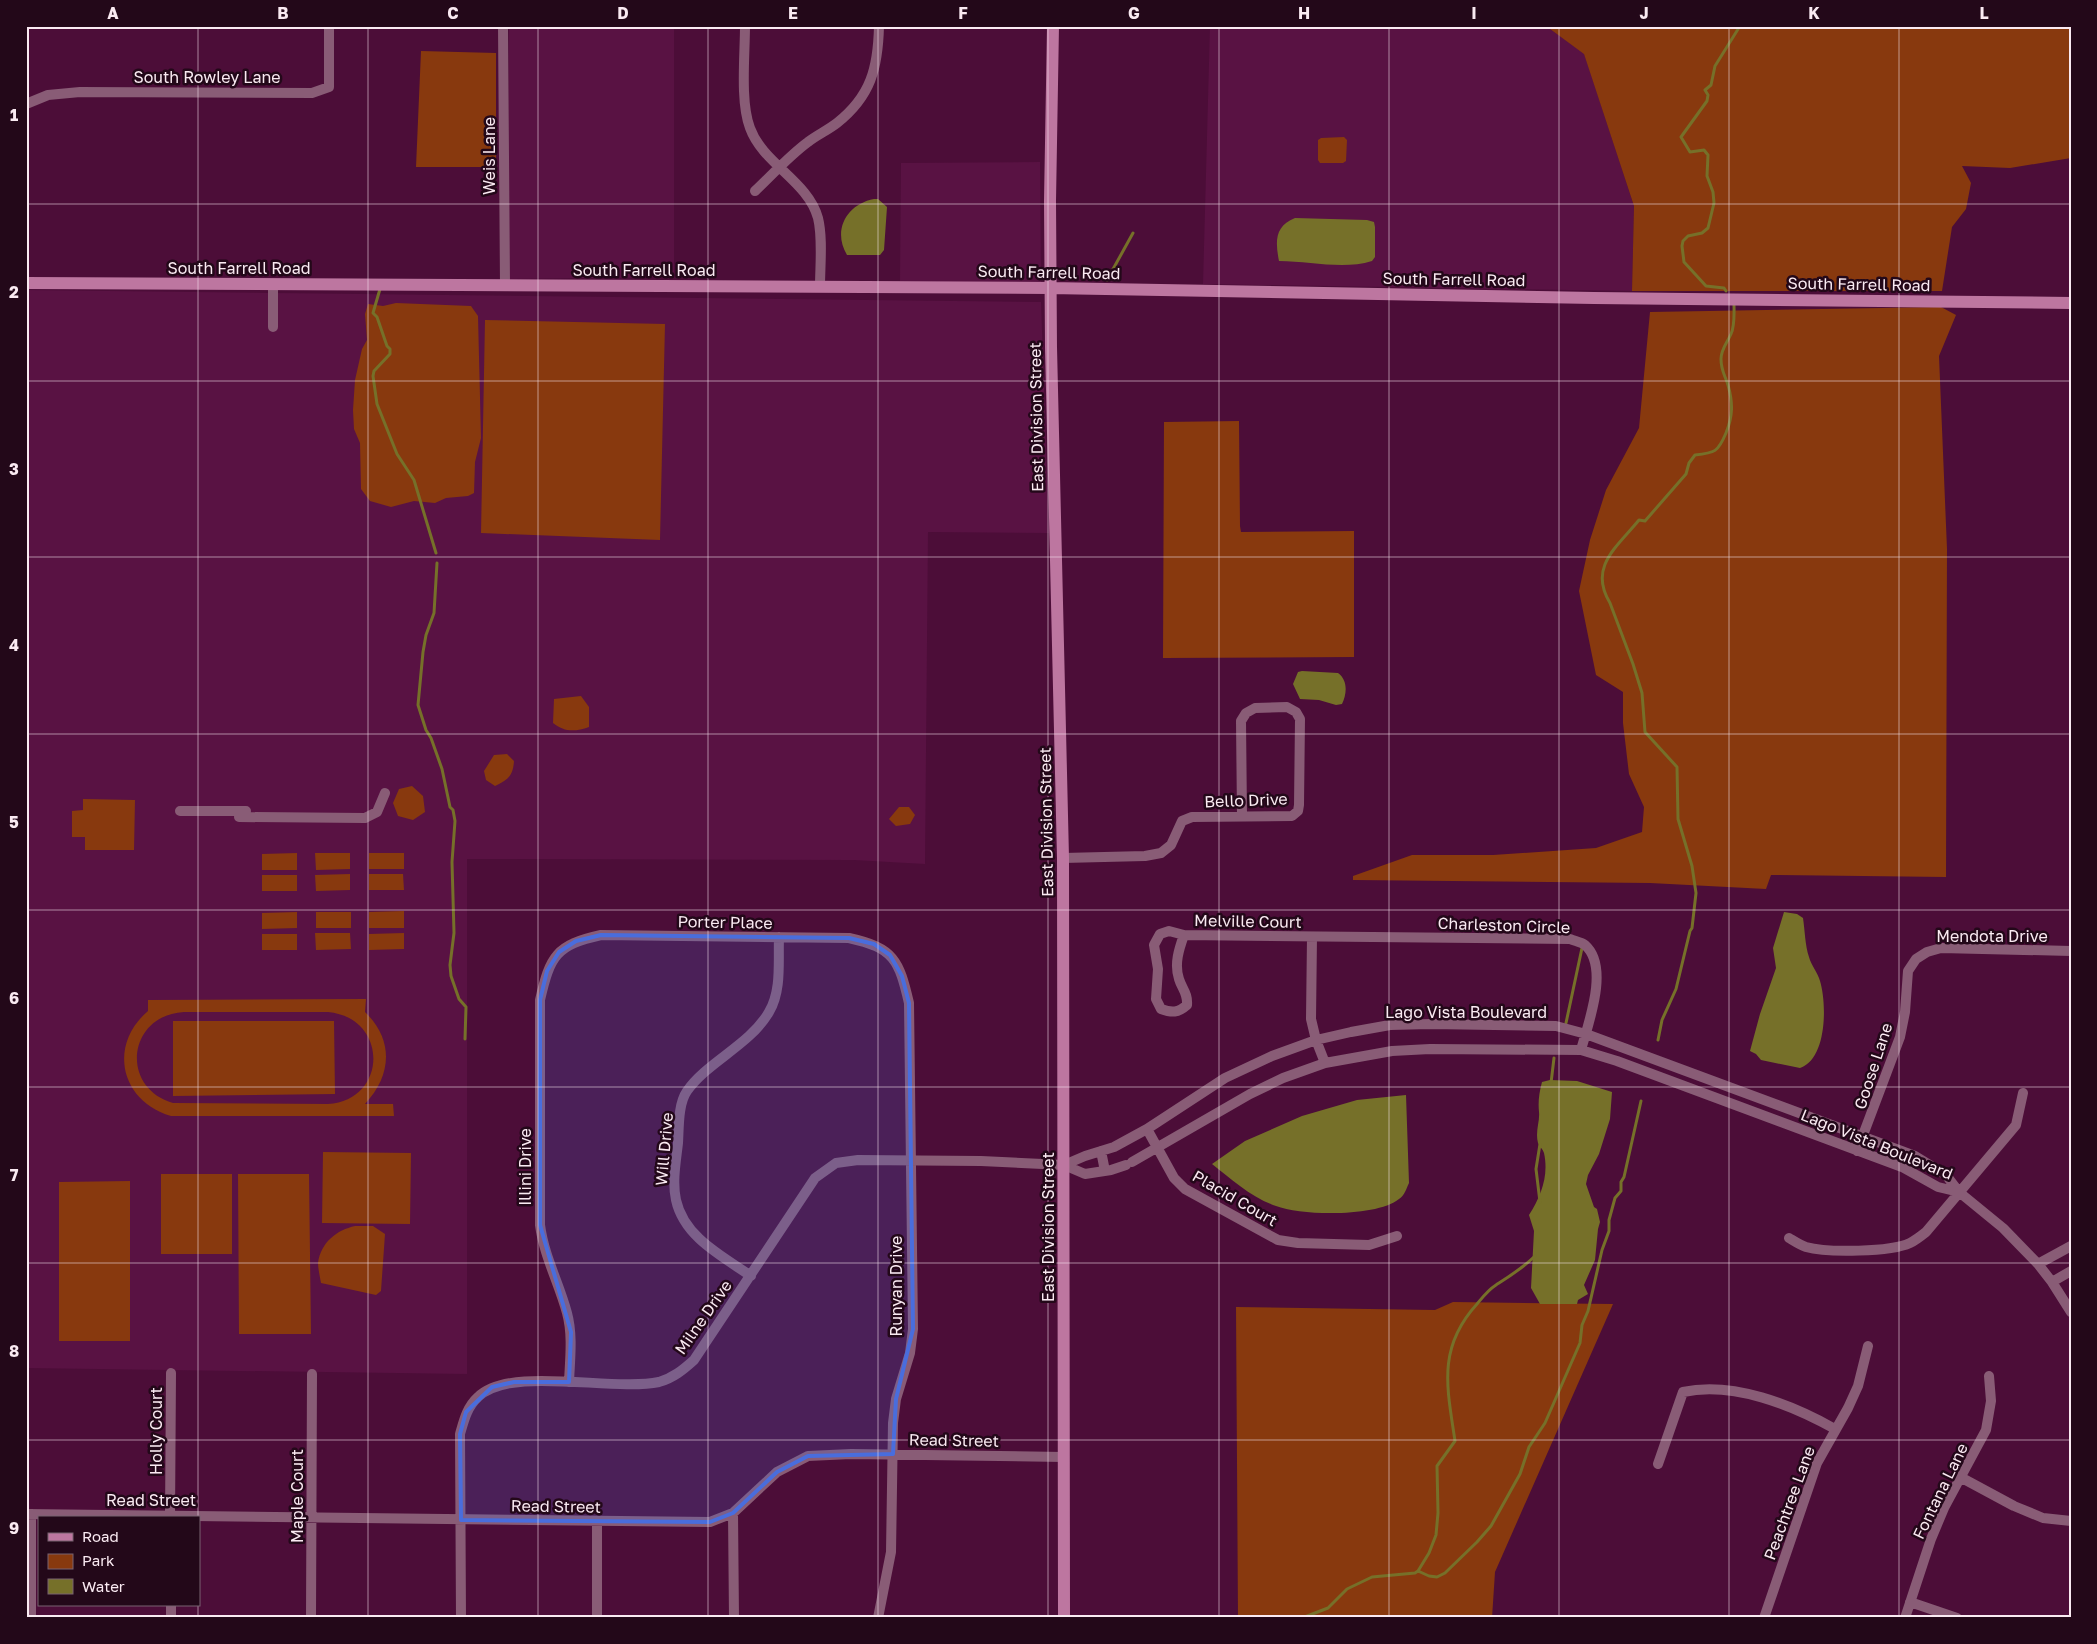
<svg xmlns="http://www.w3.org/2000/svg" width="2097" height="1644" viewBox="0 0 2097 1644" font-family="'Golos Text',sans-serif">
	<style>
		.built { fill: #591243 }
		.green { fill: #88390e; fill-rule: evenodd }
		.water { fill: #767029 }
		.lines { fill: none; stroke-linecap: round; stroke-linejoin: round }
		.stream { stroke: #767029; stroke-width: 3 }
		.street { stroke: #895c76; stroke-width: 10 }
		.secondary { stroke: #bd76a0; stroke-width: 12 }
		.marked { fill: #496ddd; fill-opacity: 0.2; stroke: #496ddd; stroke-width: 4; stroke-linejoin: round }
		.grid { fill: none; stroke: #faeaf2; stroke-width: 1; stroke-opacity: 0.55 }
		.labels { text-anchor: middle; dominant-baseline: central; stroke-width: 5; stroke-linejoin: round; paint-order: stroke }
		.street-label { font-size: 16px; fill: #faeaf2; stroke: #230819 }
		.neatline { fill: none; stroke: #faeaf2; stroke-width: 2 }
		.grid-label { font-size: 16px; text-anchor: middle; font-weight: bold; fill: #faeaf2 }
	</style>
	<rect width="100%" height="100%" fill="#4c0d38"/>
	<path class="built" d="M509 26H674V277L508 279Z
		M1210 26H1546L1584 53 1634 206 1632 291 1203 284Z
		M1040 162 1041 284 900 281 901 163Z
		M26 290 1041 302 1049 533 928 532 925 864 854 860 467 859V1374L26 1368Z"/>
	<path class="green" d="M1546 26H2071V158L2010 168 1962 166 1971 183 1966 209 1952 227 1942 291H1632L1634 206 1584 54Z
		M421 51 496 53V167H416Z
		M1344 137 1347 140 1346 161 1343 163H1320L1318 160V140L1321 138Z
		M396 303 471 306 478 316 481 438 475 462 474 493 468 496 446 498 435 503 414 501 391 507 370 501 361 489 360 443 354 429 353 410 355 380 362 349 367 340 365 314 368 304 383 306Z
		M1941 307 1956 315 1939 356 1947 549 1946 877 1771 875 1766 889 1650 883 1353 880V876L1412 855H1493L1596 848 1642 832 1644 807 1629 774 1623 723V692L1596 675 1579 591 1590 540 1606 490 1639 428 1650 312Z
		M485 320 665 324 660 540 481 533Z
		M1239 421 1240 526 1241 532 1354 531V657L1163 658 1164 422Z
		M581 696 589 707V727C575 732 564 732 553 723L554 699Z
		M507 754 514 761C513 776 508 780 495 786L486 780 484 771 494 755Z
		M412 786 423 796 425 812 413 820 398 816 393 803 399 789Z
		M83 799 135 800 134 850H85V837H72V811L83 810Z
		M899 807H909L915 815 910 824 896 826 889 819Z
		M297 853V870H262V854Z
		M315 853H350V869L316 870Z
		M369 853H404V869H369Z
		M350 874V890L316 891 315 875Z
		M369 874H403L404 890H369Z
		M262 875H297V891H262Z
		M404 911V928H369V912Z
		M297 912V928L262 929V913Z
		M316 912H351V928H316Z
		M315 933H350L351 949 316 950Z
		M404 933V949L369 950V934Z
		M262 934H297V950H262Z
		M366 999 365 1012C394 1040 392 1075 365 1104H393L394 1116H171C120 1101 108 1045 148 1011V1000ZM328 1012C389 1018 388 1100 328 1104L173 1103C119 1087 128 1015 184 1012Z
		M173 1021H334L335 1094 173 1096Z
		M323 1152 411 1153 410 1224 322 1223Z
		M161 1174H232V1254H161Z
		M238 1174H309L311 1334H239Z
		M130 1181V1341H59V1182Z
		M355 1226H373L385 1234 381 1291 376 1295 321 1283C320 1277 318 1269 318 1263 321 1242 337 1230 355 1226Z
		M1453 1302 1613 1304 1495 1572 1492 1618H1238L1236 1307 1435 1310Z"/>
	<path class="water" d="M874 199H878L887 207 884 250 880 255H847C832 230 847 204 874 199Z
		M1295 218 1367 220 1374 222 1375 227V257L1372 261C1343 270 1310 261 1279 261 1275 241 1275 226 1295 218Z
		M1302 671 1338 673C1348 680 1347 694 1342 704L1336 705 1319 700 1300 699 1293 684 1298 672Z
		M1784 912 1797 914 1803 918C1805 931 1805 945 1809 957 1811 965 1818 973 1820 981 1827 1004 1827 1059 1800 1068L1761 1060 1756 1054 1750 1051 1760 1014 1776 968 1773 948Z
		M1550 1080 1577 1081 1612 1092 1610 1119 1599 1154 1588 1175 1586 1184 1594 1207 1597 1209 1600 1222 1598 1229 1595 1260 1584 1285 1588 1294 1578 1300 1577 1304H1540L1531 1288 1534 1231 1529 1215C1541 1196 1549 1176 1544 1153 1543 1149 1539 1146 1538 1143 1535 1131 1540 1122 1539 1112 1538 1102 1539 1093 1542 1082Z
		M1406 1095 1409 1183C1406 1189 1405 1195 1399 1199 1377 1217 1302 1216 1276 1206 1252 1198 1231 1179 1212 1164L1245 1141 1302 1116 1357 1100Z"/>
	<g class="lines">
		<path class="stream" d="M1107 280 1133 233
			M380 289 373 313 377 317 387 346 390 349V354L374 371 373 376 377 404 397 454 414 480 436 553
			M1726 291 1724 288 1706 286 1684 262 1682 246 1683 241 1688 236 1702 233 1708 228 1714 203 1713 192 1707 176 1708 155 1704 150 1690 152 1681 137 1707 101 1708 95 1705 90 1711 85 1715 66 1740 26
			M437 563 434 613 426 635 423 652 418 705 426 730 431 738 442 769 450 807 453 810 455 821 452 862 454 933 450 965 451 976 459 999 466 1007 465 1039
			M1566 1023 1582 948
			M1658 1040 1662 1020 1676 989 1690 931 1692 928 1696 893 1692 866 1678 819 1677 767 1645 732 1642 693 1633 664 1610 603C1588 567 1617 547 1639 520L1645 521 1686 474 1689 463 1695 455C1715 453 1718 452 1726 433 1733 416 1733 403 1728 385 1725 375 1721 371 1721 359 1721 349 1727 343 1731 334 1735 325 1734 313 1734 304
			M1551 1083 1554 1058
			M1540 1202 1536 1169 1540 1144
			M1418 1571 1429 1576 1437 1577 1445 1573 1477 1542 1491 1526 1520 1474 1529 1447 1545 1423 1580 1343 1582 1325 1588 1311 1602 1250 1609 1231V1220L1615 1198 1621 1191V1182L1624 1177 1641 1101
			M1302 1618 1328 1608 1347 1589 1372 1577 1415 1573 1418 1571 1429 1553 1436 1535 1438 1513 1437 1466 1455 1441C1447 1387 1437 1348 1477 1304 1482 1298 1488 1290 1496 1285 1510 1276 1523 1268 1535 1256"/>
		<path class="street" d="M503 26 505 285
			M745 26C745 55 740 102 750 128 763 164 808 181 818 218 823 238 820 266 820 287
			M26 104 48 95 80 92 312 93 329 87V26
			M755 191C772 175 789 156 808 142 817 135 828 130 837 123 871 96 878 68 879 26
			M273 284V327
			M180 811H246
			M239 817 365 818 377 812 385 793
			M1063 858 1145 856 1161 853 1171 845 1182 821 1192 817 1292 816 1298 811 1299 805 1300 719 1296 712 1287 707 1255 708 1246 713 1241 721 1242 816
			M1184 935C1179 949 1174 964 1179 979 1182 989 1188 993 1187 1005 1178 1013 1172 1013 1161 1009L1156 999 1158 969 1154 945 1160 934 1169 931 1184 935 1570 939C1574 941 1581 942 1585 945 1610 967 1588 1024 1581 1050
			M1312 937 1311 1019 1316 1040 1325 1063
			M1147 1129 1174 1178 1185 1189 1278 1240 1298 1243 1369 1245 1397 1236
			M1101 1151 1105 1171
			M1857 1151 1900 1037 1905 1012 1908 971 1916 959 1927 952 1941 948 2071 951
			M1132 1162 1250 1094 1283 1078 1325 1063 1392 1051 1430 1049 1581 1050 1617 1061 1902 1167 1938 1187 1959 1192
			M1064 1165 1085 1156 1114 1147 1147 1129 1225 1078 1272 1056 1316 1040 1351 1032 1390 1025 1431 1024 1556 1026 1586 1034 1915 1156 1946 1175 1959 1192 2003 1228 2038 1264 2052 1282 2071 1312
			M1789 1238C1794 1241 1800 1245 1806 1247 1827 1253 1891 1252 1910 1243 1916 1240 1921 1236 1926 1232L2016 1125 2023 1093
			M2038 1264 2071 1246
			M751 1276C722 1256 684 1237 676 1200 672 1182 676 1161 678 1143 679 1127 678 1104 687 1091 707 1062 750 1045 769 1012 782 990 778 961 779 937
			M2052 1282 2071 1271
			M569 1382C570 1359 573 1335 567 1313 559 1283 544 1256 540 1225V1000C550 956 556 945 601 935L849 938C894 948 899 960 909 1003L913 1329 910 1353 896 1399 893 1423 891 1552 878 1618
			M1658 1464 1683 1392C1733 1381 1792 1405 1835 1429
			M1962 1478 2014 1506 2043 1518 2071 1521
			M733 1513 734 1618
			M26 1514 710 1522 733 1513 777 1472 808 1456 851 1454 1064 1457
			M31 1514V1618
			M170 1518 171 1373
			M597 1522V1618
			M1910 1602 1957 1618
			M171 1605V1618
			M311 1618 312 1374
			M461 1618 460 1434C464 1420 467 1407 478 1397 511 1365 612 1392 659 1382 673 1378 683 1370 694 1360L815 1178 836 1163 858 1160 981 1161 1064 1165 1085 1174 1111 1170 1126 1165
			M1764 1618 1817 1463 1848 1408 1858 1386 1868 1346
			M1905 1618 1931 1539 1944 1508 1986 1430 1991 1401 1989 1376"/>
		<path class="secondary" d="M1053 26 1050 201 1051 347 1063 858 1064 1618
			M26 283 1050 288 1594 298 2071 303"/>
	</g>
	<path class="marked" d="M601 935 849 938 874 944 890 955 902 976 909 1003 913 1329 896 1399 893 1454 808 1456 777 1472 733 1513 710 1522 461 1520 460 1434 466 1412 492 1387 514 1382H569L571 1332 540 1225V1000L547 971 559 952 576 941Z"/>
	<path class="grid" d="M198 26V1518M368 26V1618M538 26V1618M708 26V1618M878 26V1618M1048 26V1618M1219 26V1618M1389 26V1618M1559 26V1618M1729 26V1618M1899 26V1618M26 204H2071M26 381H2071M26 557H2071M26 734H2071M26 910H2071M26 1087H2071M26 1263H2071M26 1440H2071M198 1605V1618"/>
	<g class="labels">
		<g class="street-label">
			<text x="207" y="77">South Rowley Lane</text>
			<text transform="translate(489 156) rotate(-90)">Weis Lane</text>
			<text x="239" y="268">South Farrell Road</text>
			<text x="644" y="270">South Farrell Road</text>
			<text transform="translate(1049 272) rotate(1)">South Farrell Road</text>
			<text transform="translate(1454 279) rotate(1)">South Farrell Road</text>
			<text transform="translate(1859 284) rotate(1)">South Farrell Road</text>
			<text transform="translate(1036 417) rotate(-91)">East Division Street</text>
			<text transform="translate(1246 800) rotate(-2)">Bello Drive</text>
			<text transform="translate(1046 822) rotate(-91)">East Division Street</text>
			<text transform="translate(1248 921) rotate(1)">Melville Court</text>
			<text transform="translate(725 922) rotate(1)">Porter Place</text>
			<text transform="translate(1504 925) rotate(2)">Charleston Circle</text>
			<text x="1992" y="936">Mendota Drive</text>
			<text x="1466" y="1012">Lago Vista Boulevard</text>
			<text transform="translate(1873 1066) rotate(-72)">Goose Lane</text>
			<text transform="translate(1877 1144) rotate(22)">Lago Vista Boulevard</text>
			<text transform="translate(664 1149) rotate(-85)">Will Drive</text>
			<text transform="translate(525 1167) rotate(-90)">Illini Drive</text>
			<text transform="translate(1235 1198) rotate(30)">Placid Court</text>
			<text transform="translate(1048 1227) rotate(-90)">East Division Street</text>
			<text transform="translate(896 1286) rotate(-90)">Runyan Drive</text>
			<text transform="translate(703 1317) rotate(-55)">Milne Drive</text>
			<text transform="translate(156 1431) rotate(-90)">Holly Court</text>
			<text transform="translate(954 1440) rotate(1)">Read Street</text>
			<text transform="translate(1940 1491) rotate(-64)">Fontana Lane</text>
			<text transform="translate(297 1496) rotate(-90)">Maple Court</text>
			<text x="151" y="1500">Read Street</text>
			<text transform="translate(1789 1503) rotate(-70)">Peachtree Lane</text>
			<text transform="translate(556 1506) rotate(1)">Read Street</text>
		</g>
	</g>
	<rect width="2097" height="1644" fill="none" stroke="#230819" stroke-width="55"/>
	<rect x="38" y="1516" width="162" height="90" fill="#230819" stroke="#796270"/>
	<rect x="48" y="1533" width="25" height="8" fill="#bd76a0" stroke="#796270"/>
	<text x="82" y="1542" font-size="15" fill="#faeaf2">Road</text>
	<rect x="48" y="1554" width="25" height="15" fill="#88390e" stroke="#796270"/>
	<text x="82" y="1566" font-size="15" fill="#faeaf2">Park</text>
	<rect x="48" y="1579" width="25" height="15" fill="#767029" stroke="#796270"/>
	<text x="82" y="1592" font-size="15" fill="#faeaf2">Water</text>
	<rect x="28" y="28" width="2042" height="1588" class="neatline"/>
	<g class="grid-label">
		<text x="113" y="19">A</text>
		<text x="283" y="19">B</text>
		<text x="453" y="19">C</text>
		<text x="623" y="19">D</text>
		<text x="793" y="19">E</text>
		<text x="963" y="19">F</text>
		<text x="1134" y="19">G</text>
		<text x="1304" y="19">H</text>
		<text x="1474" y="19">I</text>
		<text x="1644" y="19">J</text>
		<text x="1814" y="19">K</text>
		<text x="1984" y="19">L</text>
		<text x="14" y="121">1</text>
		<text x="14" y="298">2</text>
		<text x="14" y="475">3</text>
		<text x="14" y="651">4</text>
		<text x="14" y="828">5</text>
		<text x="14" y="1004">6</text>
		<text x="14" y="1181">7</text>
		<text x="14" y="1357">8</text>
		<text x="14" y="1534">9</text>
	</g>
</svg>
